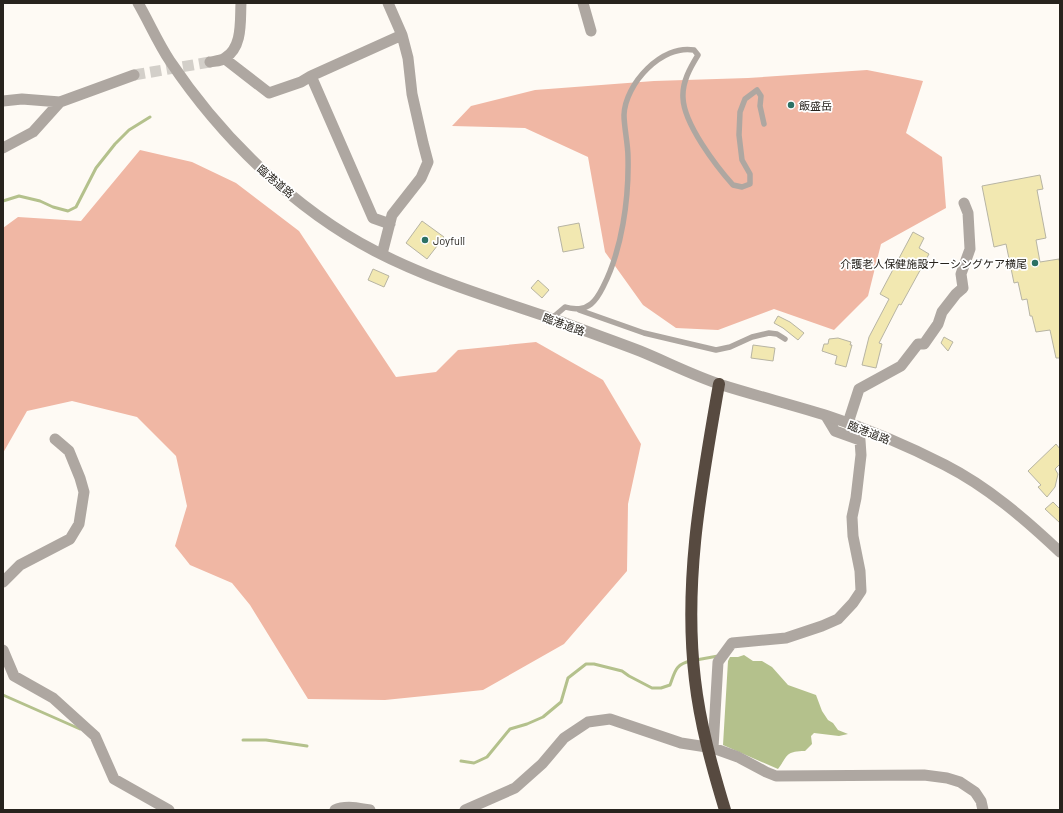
<svg xmlns="http://www.w3.org/2000/svg" width="1063" height="813" viewBox="0 0 1063 813" font-family="Barlow,'Noto Sans JP',sans-serif">
	<style>
		.forest { fill: #f0b7a4 }
		.water { fill: #b4c18c }
		.lines { fill: none; stroke-linecap: round; stroke-linejoin: round }
		.stream { stroke: #b4c18c; stroke-width: 3 }
		.building { fill: #f2e8b1; stroke: #b7b4a3 }
		.minor-tunnel { stroke: #d3cfc9; stroke-width: 11; stroke-dasharray: 11 5.5; stroke-linecap: butt }
		.service { stroke: #aea7a1; stroke-width: 5.5 }
		.minor { stroke: #aea7a1; stroke-width: 11 }
		.tertiary { stroke: #aea7a1; stroke-width: 11 }
		.motorway { stroke: #574a40; stroke-width: 12 }
		.poi-dot { fill: #2c7164; stroke: #fff; stroke-width: 1.5 }
		.labels { text-anchor: middle; dominant-baseline: central; stroke-width: 3.5; stroke-linejoin: round; paint-order: stroke }
		.poi-label { font-size: 11px; fill: #27231d; stroke: #fff; text-anchor: start }
		.street-label { font-size: 11px; fill: #27231d; stroke: #fff }
	</style>
	<rect width="100%" height="100%" fill="#fefaf4"/>
	<path class="forest" d="M867 70 923 81 906 133 942 157 946 208 881 244 868 296 834 330 774 309 718 330 676 328 643 305 605 252 588 157 525 128 452 126 471 106 535 90 654 81 748 78Z
		M140 150 192 162 236 183 299 231 396 377 436 372 458 350 536 342 603 380 641 444 628 504 627 571 564 644 483 690 385 700 308 699 250 605 232 583 190 565 175 546 187 506 176 456 137 417 72 401 27 411 3 453V228L18 217 81 221Z"/>
	<path class="water" d="M744 655 753 661H762L772 667 788 685 816 695 822 711 828 720 833 723 838 730 848 734 839 736 814 733 811 736 812 744 805 751C785 751 788 756 778 769L723 745 728 661 730 657H738Z"/>
	<g class="lines">
		<path class="stream" d="M3 201 19 196 40 201 53 207 68 211 76 207 96 168 115 144 129 130 150 117
			M696 660 718 656
			M3 695 80 729
			M243 740H266L307 746
			M461 761 474 763 487 757 510 729 527 724 543 717 561 702 568 678 586 664H594L622 671 629 676 652 688H661L670 685C675 672 675 664 691 661"/>
	</g>
	<path class="building" d="M1040 175 1043 189 1037 190 1046 238 1036 240 1040 262 1059 259 1060 264V358H1056L1050 330 1036 332 1032 316H1030L1027 299 1022 300 1018 282 1014 283 1006 244 994 247 982 186Z
		M422 221 444 237 427 259 406 243Z
		M579 223 584 248 563 252 558 227Z
		M913 232 924 238 919 248 929 254 901 305 899 304 879 343 882 344 876 368 862 365 869 337 889 299 880 294Z
		M373 269 389 276 384 287 368 280Z
		M538 280 549 290 542 298 531 288Z
		M778 316 790 322 804 333 798 340 783 328 774 323Z
		M944 337 953 342 948 351 941 343Z
		M838 338 851 342 850 345H852L846 367 835 364 837 356 822 351 824 344H828L829 339Z
		M753 345 775 348 773 361 751 358Z
		M1056 444 1060 449V464L1055 469 1058 474 1055 487 1047 497 1038 487 1041 485 1028 471Z
		M1053 502 1060 509V523L1045 509Z"/>
	<g class="lines">
		<path class="minor-tunnel" d="M134 75 210 62"/>
		<path class="service" d="M579 310 644 333 716 350 730 347 752 337 769 333 777 334 785 339
			M551 319 565 307C575 309 582 311 591 304 596 300 600 293 603 287 622 250 629 199 628 157 628 144 624 127 624 115 625 84 662 44 694 50L698 55C690 68 682 82 683 98 684 124 716 166 733 185L742 187 750 184V174L742 160 739 135 740 112 745 99 757 90 761 96 760 106 764 124"/>
		<path class="minor" d="M583 3 591 31
			M225 59 269 93 301 82 311 76 402 35
			M210 62C215 61 221 61 225 58 243 47 240 21 241 3
			M311 76 373 218 390 224
			M3 101 22 99 60 102 134 75
			M3 148 33 132 60 102
			M382 254 392 215 421 178 428 162 423 143 412 94 408 58 402 35 388 3
			M848 423 859 389 901 366 918 344H924L938 324 942 312 956 294 963 288 961 274 970 249 968 213 964 203
			M3 582 20 565 70 539 79 524 84 492 80 478 69 451 55 439
			M3 650 14 676 53 698 95 736 114 779 169 810
			M713 748 718 662 732 643 786 638 822 626 838 619 853 603 861 591 860 571 853 536 852 517 856 498 861 455 860 440 835 431 826 416
			M335 810C345 805 360 808 370 810
			M465 810 515 788 542 764 564 738 588 722 610 719 681 743 713 748 738 757 766 772 776 776 924 775 947 778 960 782 975 792 981 801 983 810"/>
		<path class="tertiary" d="M138 3C149 22 158 43 170 61 221 137 294 209 375 251 435 282 499 300 562 322 588 332 614 341 640 351 667 362 694 376 722 385 757 396 793 405 828 416 868 429 908 446 945 465 988 487 1025 519 1060 552"/>
		<path class="motorway" d="M719 384C702 482 683 580 695 680 700 724 712 767 725 810"/>
	</g>
	<g class="poi-dot">
		<circle cx="791" cy="105" r="4"/>
		<circle cx="425" cy="240" r="4"/>
		<circle cx="1035" cy="263" r="4"/>
	</g>
	<g class="labels">
		<g class="poi-label">
			<text x="799" y="105">飯盛岳</text>
			<text x="433" y="240">Joyfull</text>
			<text x="1027" y="263" text-anchor="end">介護老人保健施設ナーシングケア横尾</text>
		</g>
		<g class="street-label">
			<text transform="translate(276 181) rotate(40)">臨港道路</text>
			<text transform="translate(564 324) rotate(20)">臨港道路</text>
			<text transform="translate(869 432) rotate(21)">臨港道路</text>
		</g>
	</g>
	<rect width="1063" height="813" fill="none" stroke="#27231d" stroke-width="8"/>
</svg>
